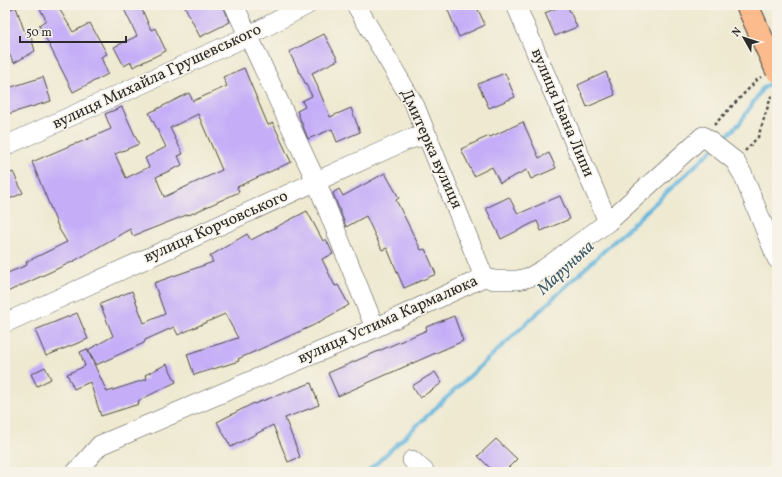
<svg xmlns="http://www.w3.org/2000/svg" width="782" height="477" viewBox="0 0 782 477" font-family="Vollkorn,serif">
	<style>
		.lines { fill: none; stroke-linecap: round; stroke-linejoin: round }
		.stream { stroke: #5fb3db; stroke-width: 4 }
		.building { fill: #c5adf8; fill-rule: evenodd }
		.minor-casing { stroke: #484844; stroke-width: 20 }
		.highway-casing { stroke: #484844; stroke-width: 24 }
		.path { stroke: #484844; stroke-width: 2.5; stroke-dasharray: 3 3; stroke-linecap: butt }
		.minor { stroke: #fff; stroke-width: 19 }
		.highway { stroke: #fbbb8c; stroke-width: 22 }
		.highway-bridge-casing { stroke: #484844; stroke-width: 24; stroke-linecap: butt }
		.highway-bridge { stroke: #fbbb8c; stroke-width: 22 }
		.labels { text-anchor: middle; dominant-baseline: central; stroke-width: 3.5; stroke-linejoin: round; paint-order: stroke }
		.street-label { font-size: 16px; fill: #2b2b2b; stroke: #f7f3e8 }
		.water-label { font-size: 17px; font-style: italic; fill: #3d5b69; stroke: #f7f3e8 }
	</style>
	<rect width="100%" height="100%" fill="#f7f3e8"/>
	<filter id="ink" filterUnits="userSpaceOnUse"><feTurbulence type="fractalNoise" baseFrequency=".025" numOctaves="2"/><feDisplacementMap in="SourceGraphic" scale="8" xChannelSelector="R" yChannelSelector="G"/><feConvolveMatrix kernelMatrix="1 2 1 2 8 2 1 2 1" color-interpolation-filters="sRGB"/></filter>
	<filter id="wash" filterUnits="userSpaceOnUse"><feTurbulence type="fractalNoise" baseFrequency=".012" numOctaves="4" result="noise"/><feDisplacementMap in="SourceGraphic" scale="16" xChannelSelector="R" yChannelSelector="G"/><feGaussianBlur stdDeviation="0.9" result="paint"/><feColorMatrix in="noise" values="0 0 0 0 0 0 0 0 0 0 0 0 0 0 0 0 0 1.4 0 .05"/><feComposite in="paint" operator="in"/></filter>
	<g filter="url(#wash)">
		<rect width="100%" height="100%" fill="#eee9d0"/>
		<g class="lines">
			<path class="stream" d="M719 143 740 123 762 89 777 79
				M367 472 713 149"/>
		</g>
		<g id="blocks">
			<path class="building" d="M38 5H57L73 32 90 23 107 54 101 57 108 74 73 92 39 25 46 20Z
				M122 5H140L151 30 155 28 166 51 133 67 131 62 124 66 114 47 137 36Z
				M184 5H223L230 22 200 37Z
				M454 5H476L485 25 459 37 447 8Z
				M563 5H567L577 27 555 36 545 13Z
				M16 7 25 33 29 30 35 51 14 63 5 47V11Z
				M324 34 338 60 312 73 330 117 351 108 360 132 337 142 332 129 308 139 297 111 305 107 302 101 312 96 289 52Z
				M244 68 268 125 273 123 291 162 237 187 239 192 189 215V214L133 236 130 229 74 261 5 293V274L27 265 26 262 67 242 59 229 32 162 76 143V144L111 129 105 114 122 107 139 144 115 154 126 178 149 167 145 158 166 147 149 113 189 93 193 101 227 86 223 77ZM198 114 222 170 164 197 156 177 182 165 178 156 183 154 170 128Z
				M606 72 615 95 587 107 578 85Z
				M505 73 515 97 489 108 478 84Z
				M43 77 51 101 8 114 5 103V89Z
				M523 122 539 158 549 153 556 168 531 179 527 170 500 183 492 167 474 176 461 149 489 136 490 137Z
				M13 172 23 193 5 201V176Z
				M385 173 399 198 396 200 421 250 425 249 436 274 404 288 387 248 382 250 366 216 346 227 333 193 339 189 343 196Z
				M560 196 570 219 541 231 537 221 501 239 486 208 509 197 518 214Z
				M307 211 323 241 326 239 333 254 322 259 335 286 338 285 349 305 312 326 238 359 239 361 194 375 187 354 238 338 225 314 178 335 174 327 145 340 144 343 96 365 88 350 113 336 100 304 132 291 144 323 165 314 154 283 213 262 210 256 247 234 251 240Z
				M77 313 88 339 46 356 35 330Z
				M454 316 463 341 338 396 328 373 427 330 426 327Z
				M87 349 107 392 147 379 145 375 167 364 176 382 138 401 139 404 101 416 90 382 74 389 67 374 85 366 80 352Z
				M45 367 51 379 37 386 31 374Z
				M435 372 442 383 420 398 412 386Z
				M311 383 319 405 285 418 300 457 288 462 273 425 231 447 217 422 254 403V404Z
				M496 439 517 459 504 472H494L478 456Z"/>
		</g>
	</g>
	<g filter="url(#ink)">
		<use href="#blocks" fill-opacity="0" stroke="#484844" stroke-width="1"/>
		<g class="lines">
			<g class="minor-casing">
				<path id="minor" d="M234 5 316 181 375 328
					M356 5 415 106 484 277
					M516 5 608 222
					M5 146 248 36 307 5
					M5 323 407 140 418 137 429 138
					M412 460 425 472
					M76 472 100 445 375 328 484 277 494 280H518L530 277 544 269 608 222 703 136 735 161 743 175 777 259"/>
			</g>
			<g class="highway-casing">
				<path id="highway" d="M747 5 766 47"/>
			</g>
			<path class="path" d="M714 125 758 79 761 77
				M745 151 758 137 771 97 777 94"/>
			<use href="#minor" class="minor"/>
			<use href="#highway" class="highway"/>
			<g class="highway-bridge-casing">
				<path id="highway-bridge" d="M766 47 777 71"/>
			</g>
			<use href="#highway-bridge" class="highway-bridge"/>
		</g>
	</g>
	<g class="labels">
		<g class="street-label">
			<text transform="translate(157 77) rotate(-25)">вулиця Михайла Грушевського</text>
			<text transform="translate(562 113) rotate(67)">вулиця Івана Липи</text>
			<text transform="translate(431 149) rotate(66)">Дмитерка вулиця</text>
			<text transform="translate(216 227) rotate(-24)">вулиця Корчовського</text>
			<text transform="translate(388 320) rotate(-24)">вулиця Устима Кармалюка</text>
		</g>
		<g class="water-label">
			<text transform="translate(566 268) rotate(-43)">Марунька</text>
		</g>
	</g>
	<rect width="782" height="477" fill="none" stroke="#f7f3e8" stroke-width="20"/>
	<g transform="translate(744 38) rotate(309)" stroke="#f7f3e8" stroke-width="3" paint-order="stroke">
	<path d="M0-3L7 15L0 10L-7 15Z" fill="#2b2b2b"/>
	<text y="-6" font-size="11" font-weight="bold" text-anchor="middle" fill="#2b2b2b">N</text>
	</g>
	<path d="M20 36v6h106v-6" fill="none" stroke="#2b2b2b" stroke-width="2"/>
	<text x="26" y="36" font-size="12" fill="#2b2b2b" stroke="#f7f3e8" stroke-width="3" paint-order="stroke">50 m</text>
</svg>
